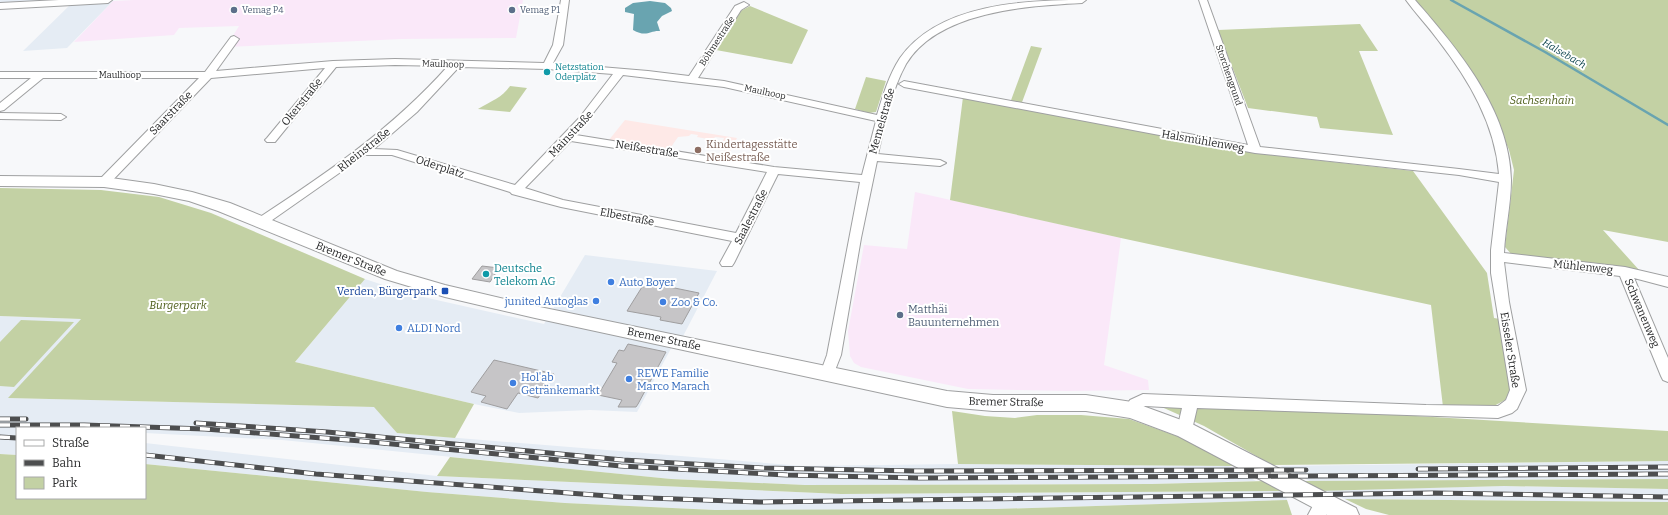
<svg xmlns="http://www.w3.org/2000/svg" width="1668" height="515" viewBox="0 0 1668 515" font-family="Bitter,serif">
	<style>
		.built { fill: #e5ecf4 }
		.industrial { fill: #fae8f9 }
		.education { fill: #fee9e7 }
		.green { fill: #c3d1a4 }
		.water { fill: #69a4b0 }
		.lines { fill: none; stroke-linecap: round; stroke-linejoin: round }
		.stream { stroke: #69a4b0; stroke-width: 2.5 }
		.building { fill: #c6c5c7; stroke: #9f9e9f }
		.minor-casing { stroke: #9fa0a1; stroke-width: 2 }
		.major-casing { stroke: #9fa0a1; stroke-width: 2 }
		.minor { fill: #fff; fill-rule: evenodd }
		.major { fill: #fff; fill-rule: evenodd }
		.rail-casing { stroke: #4d4e4f; stroke-width: 5 }
		.rail { stroke: #fff; stroke-width: 3.5; stroke-dasharray: 10; stroke-linecap: butt }
		.service-dot { fill: #5c6f8a; stroke: #fff; stroke-width: 1.5 }
		.culture-dot { fill: #0f9aa8; stroke: #fff; stroke-width: 1.5 }
		.education-dot { fill: #8d6e63; stroke: #fff; stroke-width: 1.5 }
		.shop-dot { fill: #3f7fe0; stroke: #fff; stroke-width: 1.5 }
		.transit-dot { fill: #1a4fb4; stroke: #fff; stroke-width: 1.5 }
		.labels { text-anchor: middle; dominant-baseline: central; stroke-width: 4; stroke-linejoin: round; paint-order: stroke }
		.far-service-label { font-size: 9px; fill: #4e5e75; stroke: #fff; text-anchor: start }
		.far-street-label { font-size: 9px; fill: #292a2b; stroke: #fff }
		.far-culture-label { font-size: 9px; fill: #0d838f; stroke: #fff; text-anchor: start }
		.far-water-label { font-size: 10px; font-style: italic; fill: #0d444e; stroke: #fff }
		.park-label { font-size: 11px; font-style: italic; fill: #4c5d18; stroke: #fff }
		.street-label { font-size: 11px; fill: #292a2b; stroke: #fff }
		.education-label { font-size: 11px; fill: #785e54; stroke: #fff; text-anchor: start }
		.culture-label { font-size: 11px; fill: #0d838f; stroke: #fff; text-anchor: start }
		.shop-label { font-size: 11px; fill: #366cbe; stroke: #fff; text-anchor: start }
		.transit-label { font-size: 11px; fill: #164399; stroke: #fff; text-anchor: end }
		.service-label { font-size: 11px; fill: #4e5e75; stroke: #fff; text-anchor: start }
	</style>
	<rect width="100%" height="100%" fill="#f7f8fa"/>
	<path class="built" d="M0 0H114L67 48 23 51 71 4 0 8Z
		M585 255 717 271 680 342 675 341 637 412 590 410 519 413 474 404 295 362 365 279 410 294 544 324Z
		M0 316 81 319 9 398 375 407 397 433 803 466 958 464 1229 466 1256 481 1152 484 805 485 671 479 282 440 145 433V428H17V455L0 454Z
		M145 443 437 476 841 494 1284 491 1287 500 996 509 785 511 715 510 565 503 427 492 145 464Z
		M1668 461V479L1310 481 1280 466Z
		M1504 486 1668 489V502L1345 499 1323 490Z"/>
	<path class="industrial" d="M134 0H523L516 38 402 39 226 47 239 26 179 28 174 35 74 42 113 1Z
		M915 192 1121 238 1104 365 1148 380 1149 390 1067 391 968 389 861 367 854 363 850 356 848 331 864 245 907 249Z"/>
	<path class="education" d="M625 120 737 138 726 159 721 158 727 146 724 145 726 142 723 141 724 138 715 137 713 140 697 137 698 135 691 134 689 136 678 137 669 150 609 140Z"/>
	<path class="green" d="M1414 0H1668V242L1603 230 1640 271 1512 255 1505 247 1514 170 1509 150 1485 91Z
		M750 6 808 30 792 64 716 50 737 13Z
		M1360 24 1378 51H1359L1393 135 1320 128 1317 117 1248 108 1218 30Z
		M1031 46 1042 48 1021 105 1010 103Z
		M866 77 886 81 876 112 869 113 855 109Z
		M510 86 527 88 510 112 478 109C491 101 502 98 510 86Z
		M963 97 1271 155 1413 171 1487 273 1494 318 1500 319 1512 388 1507 399 1492 407H1443L1431 305 1121 238 950 200Z
		M0 188 101 190 159 197 211 213 365 279 295 362 474 404 455 438 397 433 374 407 8 398 81 319 0 316Z
		M21 320 74 322 14 387 0 386V342Z
		M1155 404 1314 410 1668 431V461L1272 465 1204 426Z
		M952 411 985 416 1015 418 1037 415H1081L1129 419 1185 439 1236 466 958 464Z
		M0 454 17 455V498H145V464L427 492 565 503 715 510 996 509 1287 500 1292 515H0Z
		M450 457 671 479 805 485 1152 484 1266 481 1284 491 841 494 437 476Z
		M1668 479V489L1504 486 1317 491 1301 481Z
		M1345 499 1668 502V515H1389L1366 509Z"/>
	<path class="water" d="M650 1 665 3 671 8 672 11 662 16 657 22 660 31C650 30 647 38 633 30L634 14 625 12V8L633 3Z"/>
	<g class="lines">
		<path class="stream" d="M1451 0 1545 52 1668 125"/>
	</g>
	<path class="building" d="M482 266 499 268 490 282 472 279Z
		M660 285 699 293 682 324 660 320 661 317 627 311 642 287Z
		M628 344 666 352 638 404 636 407H618L622 400 598 395 617 363 612 362 619 350 624 351Z
		M494 360 554 374 538 398 518 393 507 409 481 402 486 396 471 392Z"/>
	<g class="lines">
		<g class="minor-casing">
			<path id="minor" d="M59 0H112L108 3 0 9V3Z
				M561 0H569L563 45 553 63 648 71 689 76 735 6 744 2 749 5 741 10 698 78 724 81 877 115C883 95 889 75 900 58 939 3 1026 0 1086 0L1082 3C1027 6 938 11 906 64 891 91 885 124 878 154L940 160 946 163 940 166 877 161 861 238 841 355 832 378 827 380 822 378 820 374 827 355 860 182 778 174 734 263 732 266H722L720 263 732 241 561 207 512 194 510 192 392 155H365L265 225H257L255 222 257 219C326 174 393 128 448 66L395 65 336 67 275 142H267L265 140 267 138 325 68 211 78 108 185H100L98 182 100 179 199 78H43L4 110 0 111V103L31 78H0V72H205L231 37 234 36 239 39 216 71 333 61 395 59 544 63 553 45ZM459 67 547 69 613 74 580 117 515 185 397 150 374 149 417 112ZM623 75 724 87 876 121 862 175 774 167 576 135ZM571 141 767 172 736 233 563 200 525 188Z
				M1199 0H1207L1260 147 1459 169 1499 174C1495 124 1469 80 1438 40 1428 26 1416 14 1406 0H1415C1458 49 1510 111 1511 180 1511 205 1505 229 1504 253L1625 267 1668 277V287L1634 278 1668 358V382L1663 380 1661 376 1620 276 1504 262 1509 302 1526 390 1517 409 1512 413 1498 418 1197 408 1191 434 1185 436 1179 434 1177 430 1182 408 1145 406 1141 408 1137 414 1132 416 1127 414 1124 410 1130 400 1143 394 1426 405 1498 406 1506 400 1510 390 1491 273V250L1499 182 1459 175 1255 153 904 87 899 84 904 81 1248 145Z
				M0 113 61 114 66 117 61 120 0 119Z
				M1323 496 1329 498 1331 503 1326 515H1308L1317 498Z"/>
		</g>
		<g class="major-casing">
			<path id="major" d="M0 176 104 177 154 184 192 192 230 203 397 271 445 285 535 306 947 391 993 395H1086L1132 402 1192 424 1356 508 1359 515H1327L1178 436 1130 418 1086 411H993L947 407 535 318 445 297 385 279 218 211 189 201 154 194 104 187 0 186Z"/>
		</g>
		<use href="#minor" class="minor"/>
		<use href="#major" class="major"/>
		<g class="rail-casing">
			<path id="rail" d="M0 419H26
				M196 423 327 432 623 460 762 468 917 471 1306 470
				M0 425H84L205 429 361 441 621 466 787 475 919 478 1668 474
				M0 437 17 438
				M145 455 316 474 622 497 759 502 1434 493 1668 497
				M1418 469 1668 467"/>
		</g>
		<use href="#rail" class="rail"/>
	</g>
	<g class="service-dot">
		<circle cx="234" cy="10" r="4"/>
		<circle cx="512" cy="10" r="4"/>
		<circle cx="900" cy="315" r="4"/>
	</g>
	<g class="culture-dot">
		<circle cx="547" cy="72" r="4"/>
		<circle cx="486" cy="274" r="4"/>
	</g>
	<circle class="education-dot" cx="698" cy="150" r="4"/>
	<g class="shop-dot">
		<circle cx="611" cy="282" r="4"/>
		<circle cx="596" cy="301" r="4"/>
		<circle cx="663" cy="302" r="4"/>
		<circle cx="399" cy="328" r="4"/>
		<circle cx="629" cy="379" r="4"/>
		<circle cx="513" cy="383" r="4"/>
	</g>
	<rect class="transit-dot" x="441" y="287" width="8" height="8" rx="2"/>
	<g class="labels">
		<g class="far-service-label">
			<text x="242" y="10">Vemag P4</text>
			<text x="520" y="10">Vemag P1</text>
		</g>
		<g class="far-street-label">
			<text transform="translate(717 41) rotate(-57)">Böhmestraße</text>
			<text transform="translate(443 64) rotate(2)">Maulhoop</text>
			<text x="120" y="75">Maulhoop</text>
			<text transform="translate(1229 75) rotate(71)">Storchengrund</text>
			<text transform="translate(765 92) rotate(12)">Maulhoop</text>
		</g>
		<g class="far-culture-label">
			<text x="555" y="67">Netzstation<tspan x="555" dy="10">Oderplatz</tspan></text>
		</g>
		<g class="far-water-label">
			<text transform="translate(1564 54) rotate(30)">Halsebach</text>
		</g>
		<g class="park-label">
			<text x="1542" y="100">Sachsenhain</text>
			<text x="178" y="305">Bürgerpark</text>
		</g>
		<g class="street-label">
			<text transform="translate(302 102) rotate(-51)">Okerstraße</text>
			<text transform="translate(171 113) rotate(-46)">Saarstraße</text>
			<text transform="translate(882 121) rotate(-74)">Memelstraße</text>
			<text transform="translate(571 134) rotate(-47)">Mainstraße</text>
			<text transform="translate(1203 141) rotate(10)">Halsmühlenweg</text>
			<text transform="translate(647 149) rotate(9)">Neißestraße</text>
			<text transform="translate(364 150) rotate(-38)">Rheinstraße</text>
			<text transform="translate(440 167) rotate(18)">Oderplatz</text>
			<text transform="translate(627 217) rotate(11)">Elbestraße</text>
			<text transform="translate(751 217) rotate(-63)">Saalestraße</text>
			<text transform="translate(351 259) rotate(22)">Bremer Straße</text>
			<text transform="translate(1583 267) rotate(6)">Mühlenweg</text>
			<text transform="translate(1642 313) rotate(67)">Schwanenweg</text>
			<text transform="translate(664 339) rotate(12)">Bremer Straße</text>
			<text transform="translate(1510 350) rotate(81)">Eisseler Straße</text>
			<text transform="translate(1006 402) rotate(1)">Bremer Straße</text>
		</g>
		<g class="education-label">
			<text x="706" y="144">Kindertagesstätte<tspan x="706" dy="13">Neißestraße</tspan></text>
		</g>
		<g class="culture-label">
			<text x="494" y="268">Deutsche<tspan x="494" dy="13">Telekom AG</tspan></text>
		</g>
		<g class="shop-label">
			<text x="619" y="282">Auto Boyer</text>
			<text x="588" y="301" text-anchor="end">junited Autoglas</text>
			<text x="671" y="302">Zoo &amp; Co.</text>
			<text x="407" y="328">ALDI Nord</text>
			<text x="637" y="373">REWE Familie<tspan x="637" dy="13">Marco Marach</tspan></text>
			<text x="521" y="377">Hol'ab<tspan x="521" dy="13">Getränkemarkt</tspan></text>
		</g>
		<g class="transit-label">
			<text x="437" y="291">Verden, Bürgerpark</text>
		</g>
		<g class="service-label">
			<text x="908" y="309">Matthäi<tspan x="908" dy="13">Bauunternehmen</tspan></text>
		</g>
	</g>
	<rect x="16" y="427" width="130" height="72" fill="#ffffff" stroke="#a9aaaa"/>
	<rect x="24" y="440" width="20" height="6" fill="#ffffff" stroke="#a9aaaa"/>
	<text x="52" y="447" font-size="12" fill="#292a2b">Straße</text>
	<rect x="24" y="460" width="20" height="6" fill="#4d4e4f" stroke="#a9aaaa"/>
	<text x="52" y="467" font-size="12" fill="#292a2b">Bahn</text>
	<rect x="24" y="477" width="20" height="12" fill="#c3d1a4" stroke="#a9aaaa"/>
	<text x="52" y="487" font-size="12" fill="#292a2b">Park</text>
</svg>
